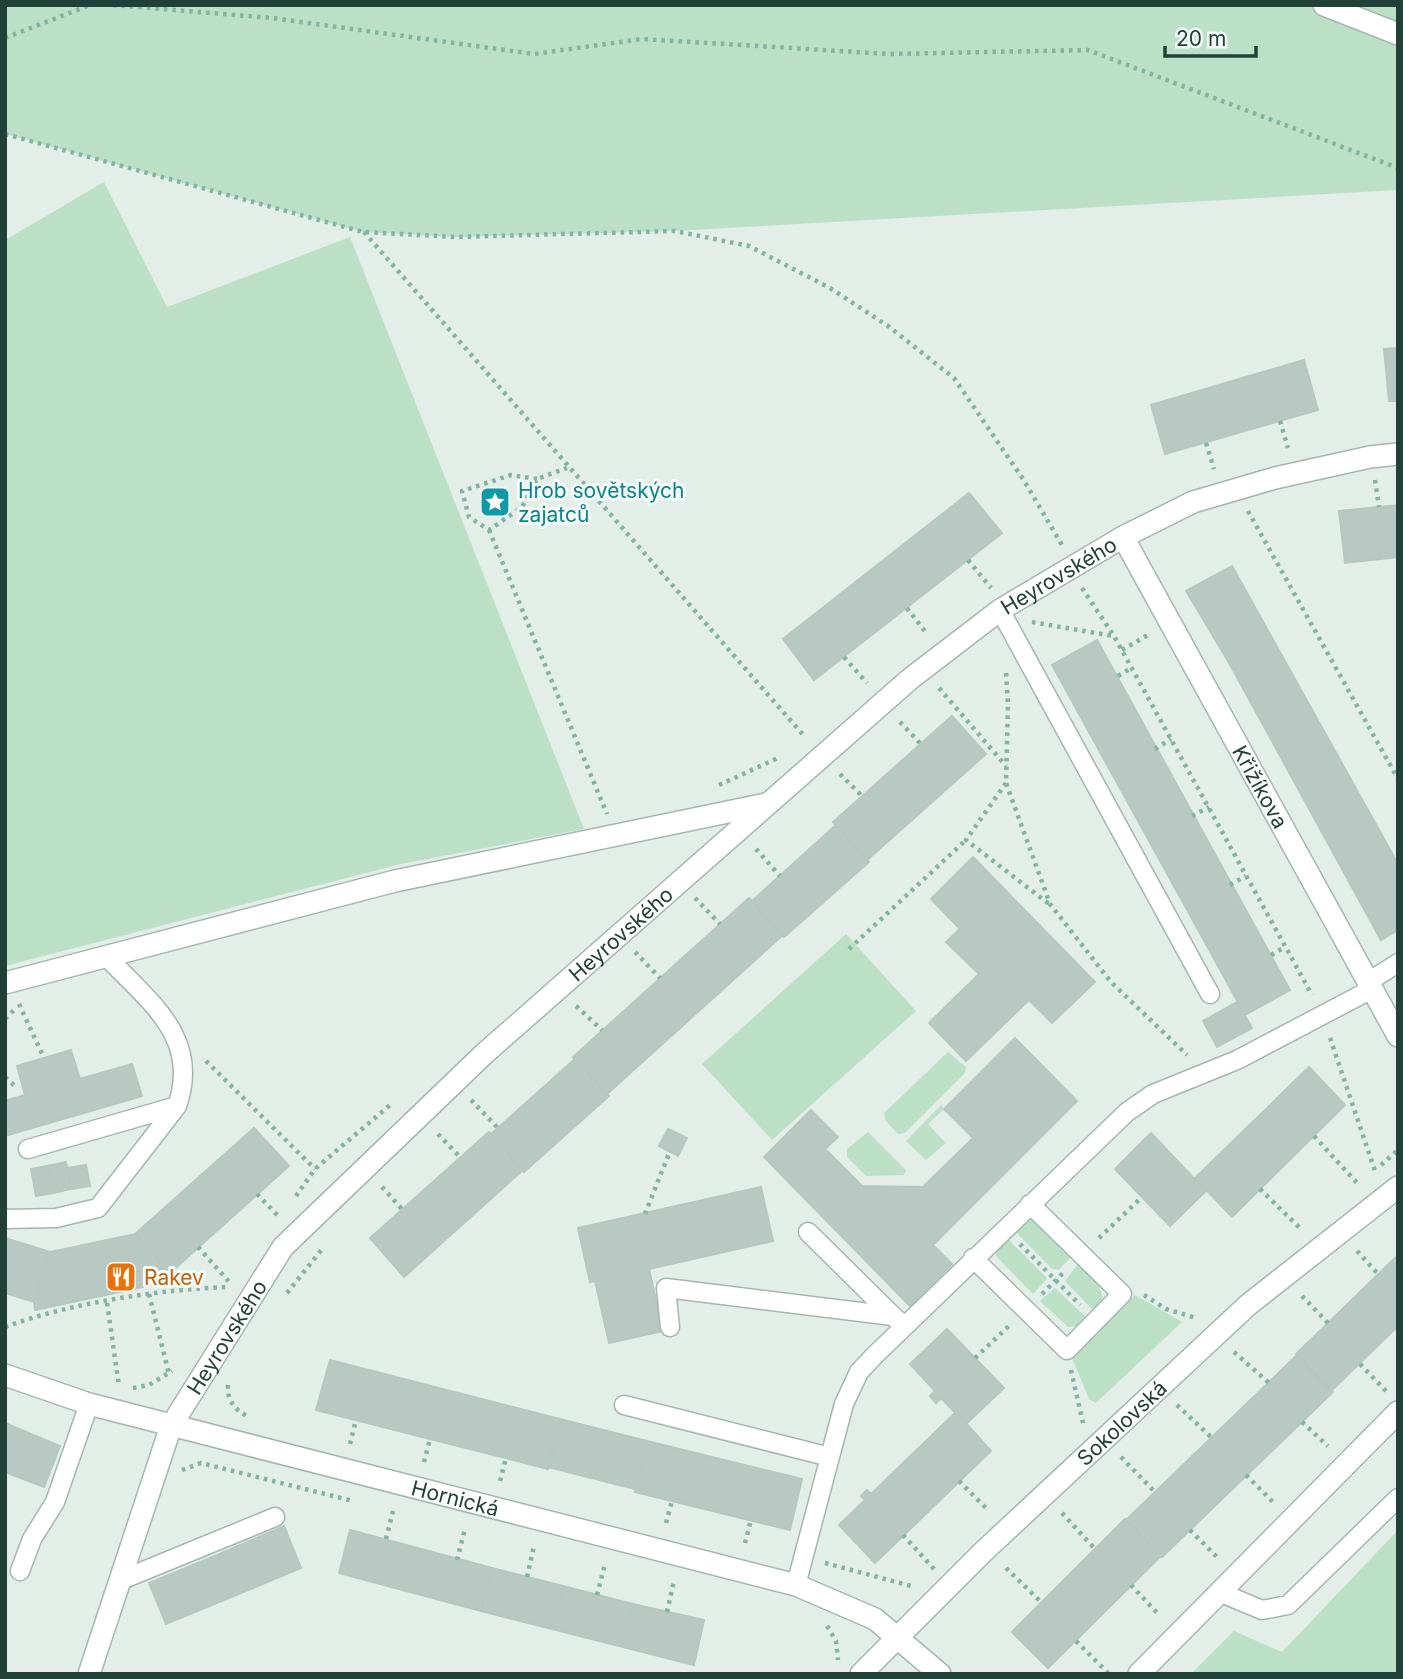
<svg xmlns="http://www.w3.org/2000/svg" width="1403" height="1679" viewBox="0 0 1403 1679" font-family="Inter,sans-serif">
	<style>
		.green { fill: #bbe0c5 }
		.building { fill: #b8c8c2; stroke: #b5c8c0; stroke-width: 2 }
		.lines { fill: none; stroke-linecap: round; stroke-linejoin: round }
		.service-casing { stroke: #a5b6b0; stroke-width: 21 }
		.minor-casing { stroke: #a5b6b0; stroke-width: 24 }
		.tertiary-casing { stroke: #a5b6b0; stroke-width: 24 }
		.path { stroke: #82b3a3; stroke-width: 4.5; stroke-dasharray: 3.5 5; stroke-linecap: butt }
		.service { stroke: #fff; stroke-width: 18 }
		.minor { stroke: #fff; stroke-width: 21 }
		.tertiary { stroke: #fff; stroke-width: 21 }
		.labels { text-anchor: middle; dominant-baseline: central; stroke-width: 6; stroke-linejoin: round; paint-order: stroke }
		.culture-label { font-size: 21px; fill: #0d838f; stroke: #f4faf7; text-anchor: start }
		.street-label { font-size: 21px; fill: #214038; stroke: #f4faf7 }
		.food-label { font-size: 21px; fill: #c56008; stroke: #f4faf7; text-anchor: start }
	</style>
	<rect width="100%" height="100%" fill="#e3eee9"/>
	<path class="green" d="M5 5H1398V190L675 231 456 237 363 232 5 134Z
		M104 182 167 307 350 237 584 829 401 864 5 966V240Z
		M846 934 916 1011 772 1140 702 1064Z
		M948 1052 966 1067 965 1073 905 1133 898 1134 885 1120 884 1113Z
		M941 1105 944 1109 928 1124 946 1143 926 1160 906 1141Z
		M868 1132 906 1170 904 1175 866 1176 847 1157V1149Z
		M1027 1220H1033L1070 1258 1059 1270 1052 1269 1016 1232Z
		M1008 1239 1045 1276 1047 1279 1033 1294 996 1256V1250Z
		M1078 1264 1099 1286 1103 1298 1094 1311 1065 1281Z
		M1055 1288 1087 1318 1078 1326 1068 1327 1040 1301Z
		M1135 1295 1182 1322 1096 1403 1089 1399 1072 1358Z
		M1398 1530V1674H1191L1234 1631 1282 1652Z"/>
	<path class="building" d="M1398 348V401H1389L1384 349Z
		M1304 360 1318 410 1165 454 1151 405Z
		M969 493 1002 533 814 680 783 639Z
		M1398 505V557L1345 563 1339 511Z
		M1232 566 1398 864V930L1381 940 1228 661 1186 591Z
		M1097 640 1290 990 1245 1015 1052 665Z
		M952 716 986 754 867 860 833 822Z
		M836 825 869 862 784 937 752 901Z
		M973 857 1095 982 1052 1023 1029 1000 966 1061 929 1023 979 974 946 942 960 929 931 899Z
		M749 898 783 935 607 1094 573 1057Z
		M1237 1002 1252 1028 1217 1047 1203 1021Z
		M1015 1038 1077 1101 933 1245 952 1264 910 1306 764 1157 811 1110 838 1137 825 1149 862 1186 923 1187 973 1138 944 1109Z
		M71 1050 80 1079 132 1064 142 1096 5 1136V1101L25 1095 17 1066Z
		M575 1059 609 1096 524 1172 491 1134Z
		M1309 1067 1345 1105 1232 1217 1195 1178Z
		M254 1128 289 1166 170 1273 135 1234Z
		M668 1129 687 1138 678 1156 659 1146Z
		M489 1132 523 1170 404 1277 370 1238Z
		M1151 1133 1206 1191 1170 1226 1115 1169Z
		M66 1162 71 1189 53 1193 47 1166Z
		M86 1165 90 1186 71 1189 67 1168Z
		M47 1166 53 1193 36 1196 31 1169Z
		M761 1187 773 1241 649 1269 663 1331 609 1343 595 1281 590 1282 578 1228Z
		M135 1234 170 1273 171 1281 35 1310 34 1302 50 1252Z
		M5 1238 50 1252 34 1302 5 1293Z
		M1398 1255V1326L1331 1391 1296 1354Z
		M947 1329 1004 1388 966 1424 941 1398 936 1403 930 1396 935 1391 910 1364Z
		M1297 1355 1333 1392 1162 1557 1126 1520Z
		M330 1360 560 1419 548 1469 316 1410Z
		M956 1412 991 1451 875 1563 839 1525 865 1500 861 1496 867 1490 871 1494Z
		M560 1419 647 1441 635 1489 548 1467Z
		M5 1423 60 1446 44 1487 5 1472Z
		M647 1441 802 1479 790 1530 635 1492Z
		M1125 1519 1161 1556 1048 1668 1012 1632Z
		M284 1526 301 1568 234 1596 217 1555Z
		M350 1530 492 1568 481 1611 339 1573Z
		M217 1555 234 1596 166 1624 149 1583Z
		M492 1568 563 1586 552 1629 481 1611Z
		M563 1586 633 1604 623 1647 552 1629Z
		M633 1604 704 1620 694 1665 623 1647Z"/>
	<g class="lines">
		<g class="service-casing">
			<path id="service" d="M1000 610 1210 994
				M1368 982 1398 963
				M28 1149 177 1106
				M5 1219 56 1218 98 1208 177 1106C201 1037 149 1002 107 957
				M808 1232 893 1316
				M973 1258 1067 1350 1122 1294 1030 1204
				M670 1327 666 1288 893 1316 904 1326
				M624 1405 830 1457
				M20 1571 32 1539 55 1502 89 1404
				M119 1581 275 1517
				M796 1585 844 1404 859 1372 875 1355 1127 1112 1153 1094 1237 1060 1372 989
				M1219 1592 1262 1610 1288 1605 1398 1498"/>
		</g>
		<g class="minor-casing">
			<g id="minor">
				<path id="s1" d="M1123 537 1398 1036"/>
				<path d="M5 983 395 881 766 804"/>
				<path id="s2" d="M5 1375 89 1404 796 1585 875 1619 940 1674"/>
				<path id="s3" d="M89 1674 171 1426 283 1247 484 1054 910 679 1000 610 1123 537 1193 502 1275 478 1370 457 1398 454"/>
				<path id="s4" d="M861 1674 983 1552 1248 1305 1398 1187"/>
				<path d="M1139 1674 1398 1412"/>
			</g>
		</g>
		<g class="tertiary-casing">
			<path id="tertiary" d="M1324 5 1398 34"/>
		</g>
		<path class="path" d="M113 5 272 18 534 54 642 39 890 54 1088 50 1398 168
			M5 38 90 5
			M5 134 363 232 456 237 675 231 749 246 830 288 888 326 954 378 1023 479 1062 545
			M364 232 805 737
			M1280 421 1288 448
			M1206 443 1214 469
			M537 479 511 475 462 491 469 517 489 530 522 507 537 479 567 468
			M1375 480 1379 507
			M1248 511 1398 779
			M489 530 607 814
			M968 560 991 588
			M1082 588 1114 636 1312 995
			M907 608 927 634
			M1032 622 1113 636
			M1122 650 1148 635
			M844 657 867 683
			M1006 673 1008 704 1006 783 1050 904 1111 982 1187 1055
			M1118 676 1131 668
			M939 688 1006 766
			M900 722 920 743
			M1155 749 1171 739
			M840 774 862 796
			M1006 783 966 840 1049 904
			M719 785 778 758
			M1192 816 1209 807
			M756 849 780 876
			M1230 885 1246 876
			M695 898 720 924
			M849 949 966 840
			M635 952 660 978
			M1271 955 1285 947
			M19 1004 44 1058
			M576 1006 602 1030
			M5 1019 17 1007
			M1330 1038 1375 1171
			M206 1061 315 1169
			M5 1077 16 1087
			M471 1100 498 1128
			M438 1134 460 1157
			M1314 1136 1358 1184
			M1381 1165 1398 1150
			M382 1187 402 1209
			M1260 1189 1301 1229
			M257 1194 280 1218
			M296 1196 315 1169 390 1105
			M645 1214 670 1151
			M1099 1238 1142 1197
			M1020 1244 1080 1305
			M198 1247 231 1284
			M1357 1251 1378 1274
			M287 1293 323 1248
			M149 1294 169 1374
			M1042 1294 1065 1271
			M1144 1295 1166 1309 1196 1318
			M1302 1296 1328 1323
			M107 1303 119 1386
			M5 1327C70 1303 161 1289 230 1287
			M1234 1352 1269 1383
			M975 1358 1010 1325
			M1360 1364 1387 1392
			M1071 1370 1083 1423
			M228 1385C227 1400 234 1409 247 1416
			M133 1388 149 1385 172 1371
			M1177 1405 1212 1438
			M1302 1422 1328 1446
			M350 1444 356 1420
			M1121 1457 1155 1492
			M424 1462 430 1439
			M182 1470 201 1463 353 1501
			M1246 1475 1273 1502
			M500 1481 506 1458
			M959 1481 989 1511
			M1062 1513 1095 1549
			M666 1523 672 1501
			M1190 1530 1218 1558
			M903 1535 934 1569
			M386 1539 393 1511
			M745 1543 751 1520
			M457 1560 465 1529
			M825 1563 915 1587
			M1006 1568 1041 1602
			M527 1577 534 1546
			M1131 1585 1160 1616
			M597 1595 605 1564
			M667 1612 674 1581
			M827 1626 836 1641 838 1660
			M1076 1641 1109 1674"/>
		<use href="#service" class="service"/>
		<use href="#minor" class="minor"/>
		<use href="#tertiary" class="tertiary"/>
	</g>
	<defs>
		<g id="sight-square" transform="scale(1.575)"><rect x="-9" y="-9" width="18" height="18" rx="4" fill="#0f9aa8" stroke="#f4faf7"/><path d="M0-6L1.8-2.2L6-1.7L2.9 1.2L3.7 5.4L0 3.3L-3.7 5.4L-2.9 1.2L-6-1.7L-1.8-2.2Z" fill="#fff"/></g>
		<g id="restaurant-square" transform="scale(1.575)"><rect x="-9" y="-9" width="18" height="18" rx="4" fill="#e8710a" stroke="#f4faf7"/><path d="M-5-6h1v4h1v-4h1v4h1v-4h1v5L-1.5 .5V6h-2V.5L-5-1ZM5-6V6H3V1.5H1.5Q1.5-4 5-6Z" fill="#fff"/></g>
	</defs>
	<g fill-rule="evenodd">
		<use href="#sight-square" x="495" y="502"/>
		<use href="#restaurant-square" x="121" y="1277"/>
	</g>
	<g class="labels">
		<g class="culture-label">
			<text x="518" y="490">Hrob sovětských<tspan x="518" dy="24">zajatců</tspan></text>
		</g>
		<g class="street-label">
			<text stroke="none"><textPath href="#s3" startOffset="1500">Heyrovského</textPath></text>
			<text stroke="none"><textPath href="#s1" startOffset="285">Křižíkova</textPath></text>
			<text stroke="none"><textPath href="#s3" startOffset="933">Heyrovského</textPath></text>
			<text stroke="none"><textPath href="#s3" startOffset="366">Heyrovského</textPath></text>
			<text stroke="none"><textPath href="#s4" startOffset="362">Sokolovská</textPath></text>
			<text stroke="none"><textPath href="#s2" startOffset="467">Hornická</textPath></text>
		</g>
		<g class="food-label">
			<text x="144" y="1277">Rakev</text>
		</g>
	</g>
	<rect width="1403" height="1679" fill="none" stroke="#214038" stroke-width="14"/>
	<path d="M1165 46v10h91v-10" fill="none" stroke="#214038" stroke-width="3.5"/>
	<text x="1176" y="46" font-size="21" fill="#214038" stroke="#f4faf7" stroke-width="5" paint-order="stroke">20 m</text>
</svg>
